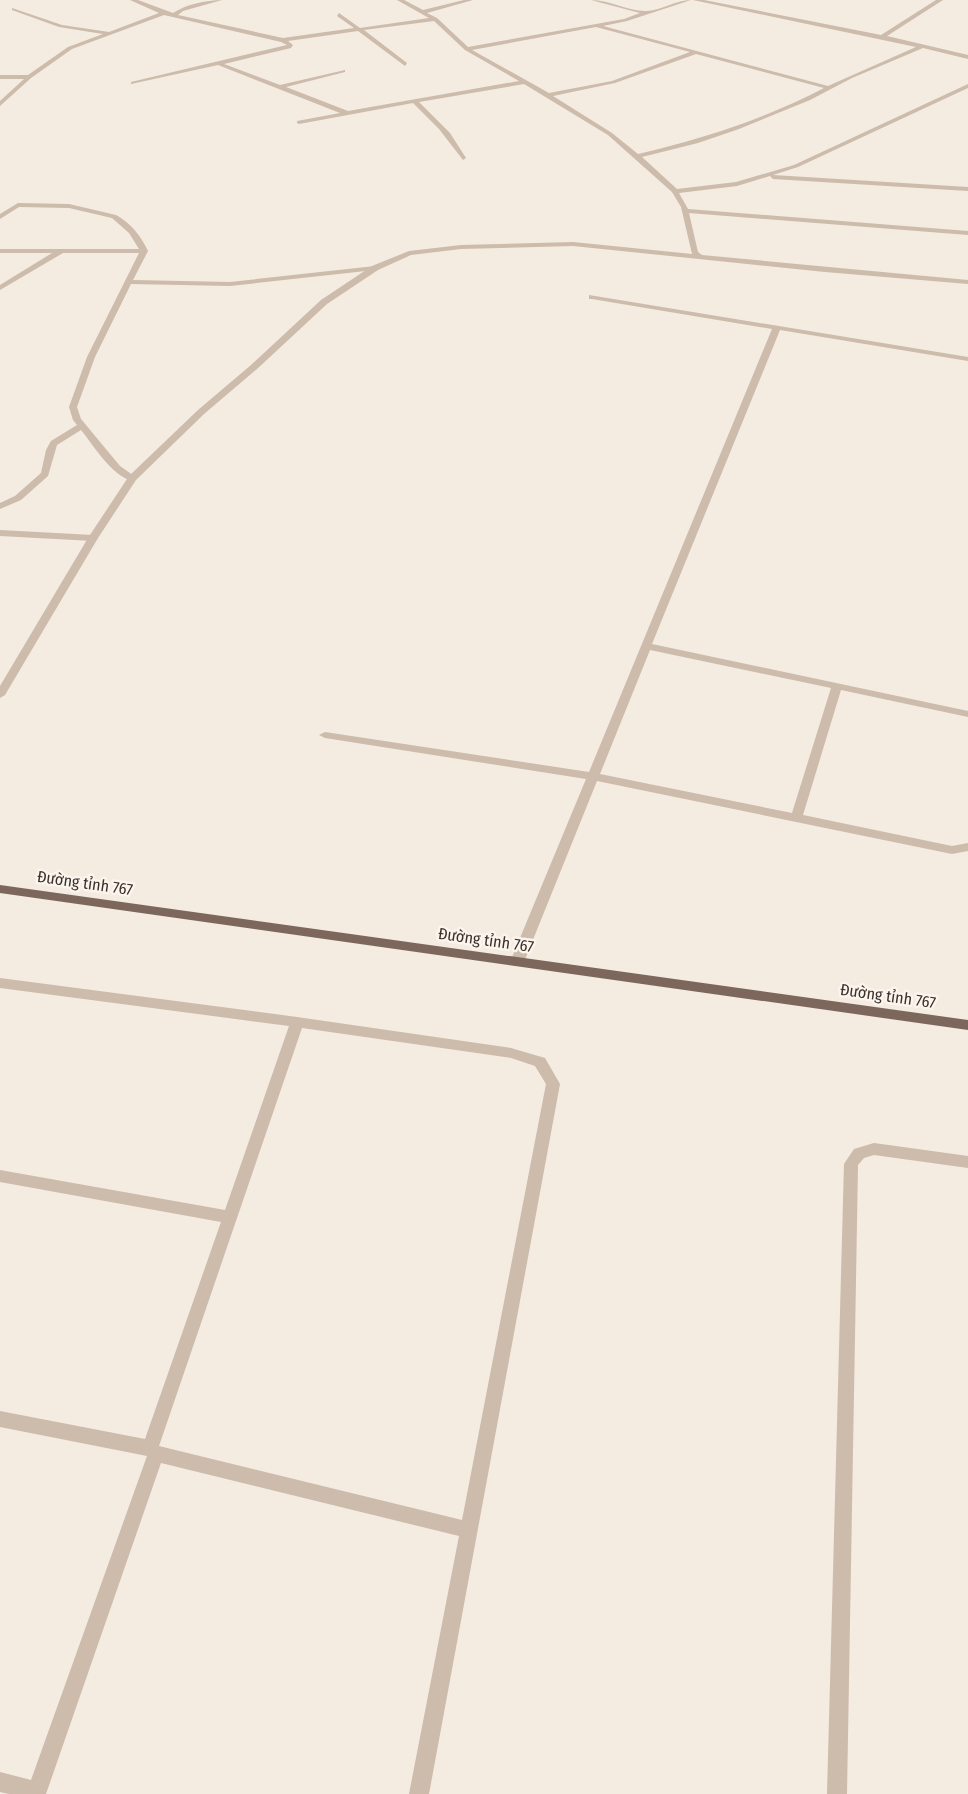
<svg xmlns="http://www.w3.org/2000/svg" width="968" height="1794" viewBox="0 0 968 1794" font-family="'Fira Sans Condensed',sans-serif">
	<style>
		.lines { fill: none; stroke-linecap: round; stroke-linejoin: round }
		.service { fill: #cdbbac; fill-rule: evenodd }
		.minor { fill: #cdbbac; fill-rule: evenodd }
		.primary { fill: #7d675c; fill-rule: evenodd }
		.labels { text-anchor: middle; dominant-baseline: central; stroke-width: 5; stroke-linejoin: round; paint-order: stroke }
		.street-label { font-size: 16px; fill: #3b302b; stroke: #fbf5ee }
	</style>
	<rect width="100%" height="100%" fill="#f4ebe1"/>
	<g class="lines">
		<path class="service" d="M18 203 69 204 116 215C131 223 141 236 148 251L133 280 230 282 375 266 379 268 375 270 230 286 131 284 95 357 77 407 81 419 120 466 137 478 132 481C110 474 95 447 81 430L57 445 48 476 21 500 0 509V503L15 496 41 473 46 450 51 441 77 425 73 420 69 407 87 357 139 253H63L0 290V285L52 253H0V249H139L129 233 112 218 69 208 19 207 0 219V214Z
			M589 295 968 357V361L780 330 652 644 968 711V717L841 690 803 815 952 846 968 843V851L952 854 597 781 524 962 522 965H512L510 962 586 779 325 738 319 735 325 732 589 772 772 329 592 299H589ZM650 650 831 688 792 813 600 774Z
			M0 530 93 535 98 538 93 541 0 536Z
			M0 978 297 1017 511 1048 545 1058 560 1084 429 1794H409L459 1536 161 1463 46 1794H9L0 1792V1772L31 1780 147 1456 0 1427V1411L145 1439 221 1222 0 1182V1170L225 1210 289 1026 0 988ZM302 1028 511 1058 535 1066 546 1084 462 1520 159 1446Z
			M874 1143 968 1156V1168L874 1155 864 1158 858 1165 847 1794H827L844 1164 854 1149Z"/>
		<path class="minor" d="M130 0H138L173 13C185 5 206 0 222 0L183 11 178 15 283 38 354 28 337 16 339 13 360 28 429 18 397 0H404L423 10 464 0H473L427 13 437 18 468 47 624 19 640 13 591 0C610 0 627 11 645 11 659 12 675 0 691 0L627 21 603 26 828 86 916 47 693 0H704L881 35 936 0H943L887 36 968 55V59L923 48 852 78 810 100 739 129 698 143 642 157 677 189 736 182 794 165 968 84V88L798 167 773 175 968 187V191L773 179 770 176 737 186 679 193 688 209 968 231V235L689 213 698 252 702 255 968 280V284L825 272 573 246 461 249 411 255 378 270 327 304 257 369 204 414 136 480 98 538 5 695 0 698V686L88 538 129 476 198 410 251 365 321 300 372 266 409 251 461 245 573 242 692 254 681 207 672 192 608 135 524 84 419 102 450 133 466 158 463 160 439 129 413 103 299 124 297 123V121L340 113 218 65 131 84V82L287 45 281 42 164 15 72 49 31 78 0 106V101L24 79H0V75H28L68 47 103 34 59 27 12 10V8L62 25 109 32 159 13ZM434 21 465 50 519 81 348 111 286 87 345 72V70L280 85 224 64 291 48 293 45 288 41 358 31 405 66 407 63 364 30ZM596 27 690 52 612 81 549 93 472 50ZM696 54 824 88C765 119 702 139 638 154L612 133 553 96 615 83Z"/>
		<path class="primary" d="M0 885 968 1020V1030L0 893Z"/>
	</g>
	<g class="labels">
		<g class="street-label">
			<text transform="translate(85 883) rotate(8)">Đường tỉnh 767</text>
			<text transform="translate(486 940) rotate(8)">Đường tỉnh 767</text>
			<text transform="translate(888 996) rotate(8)">Đường tỉnh 767</text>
		</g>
	</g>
</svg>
